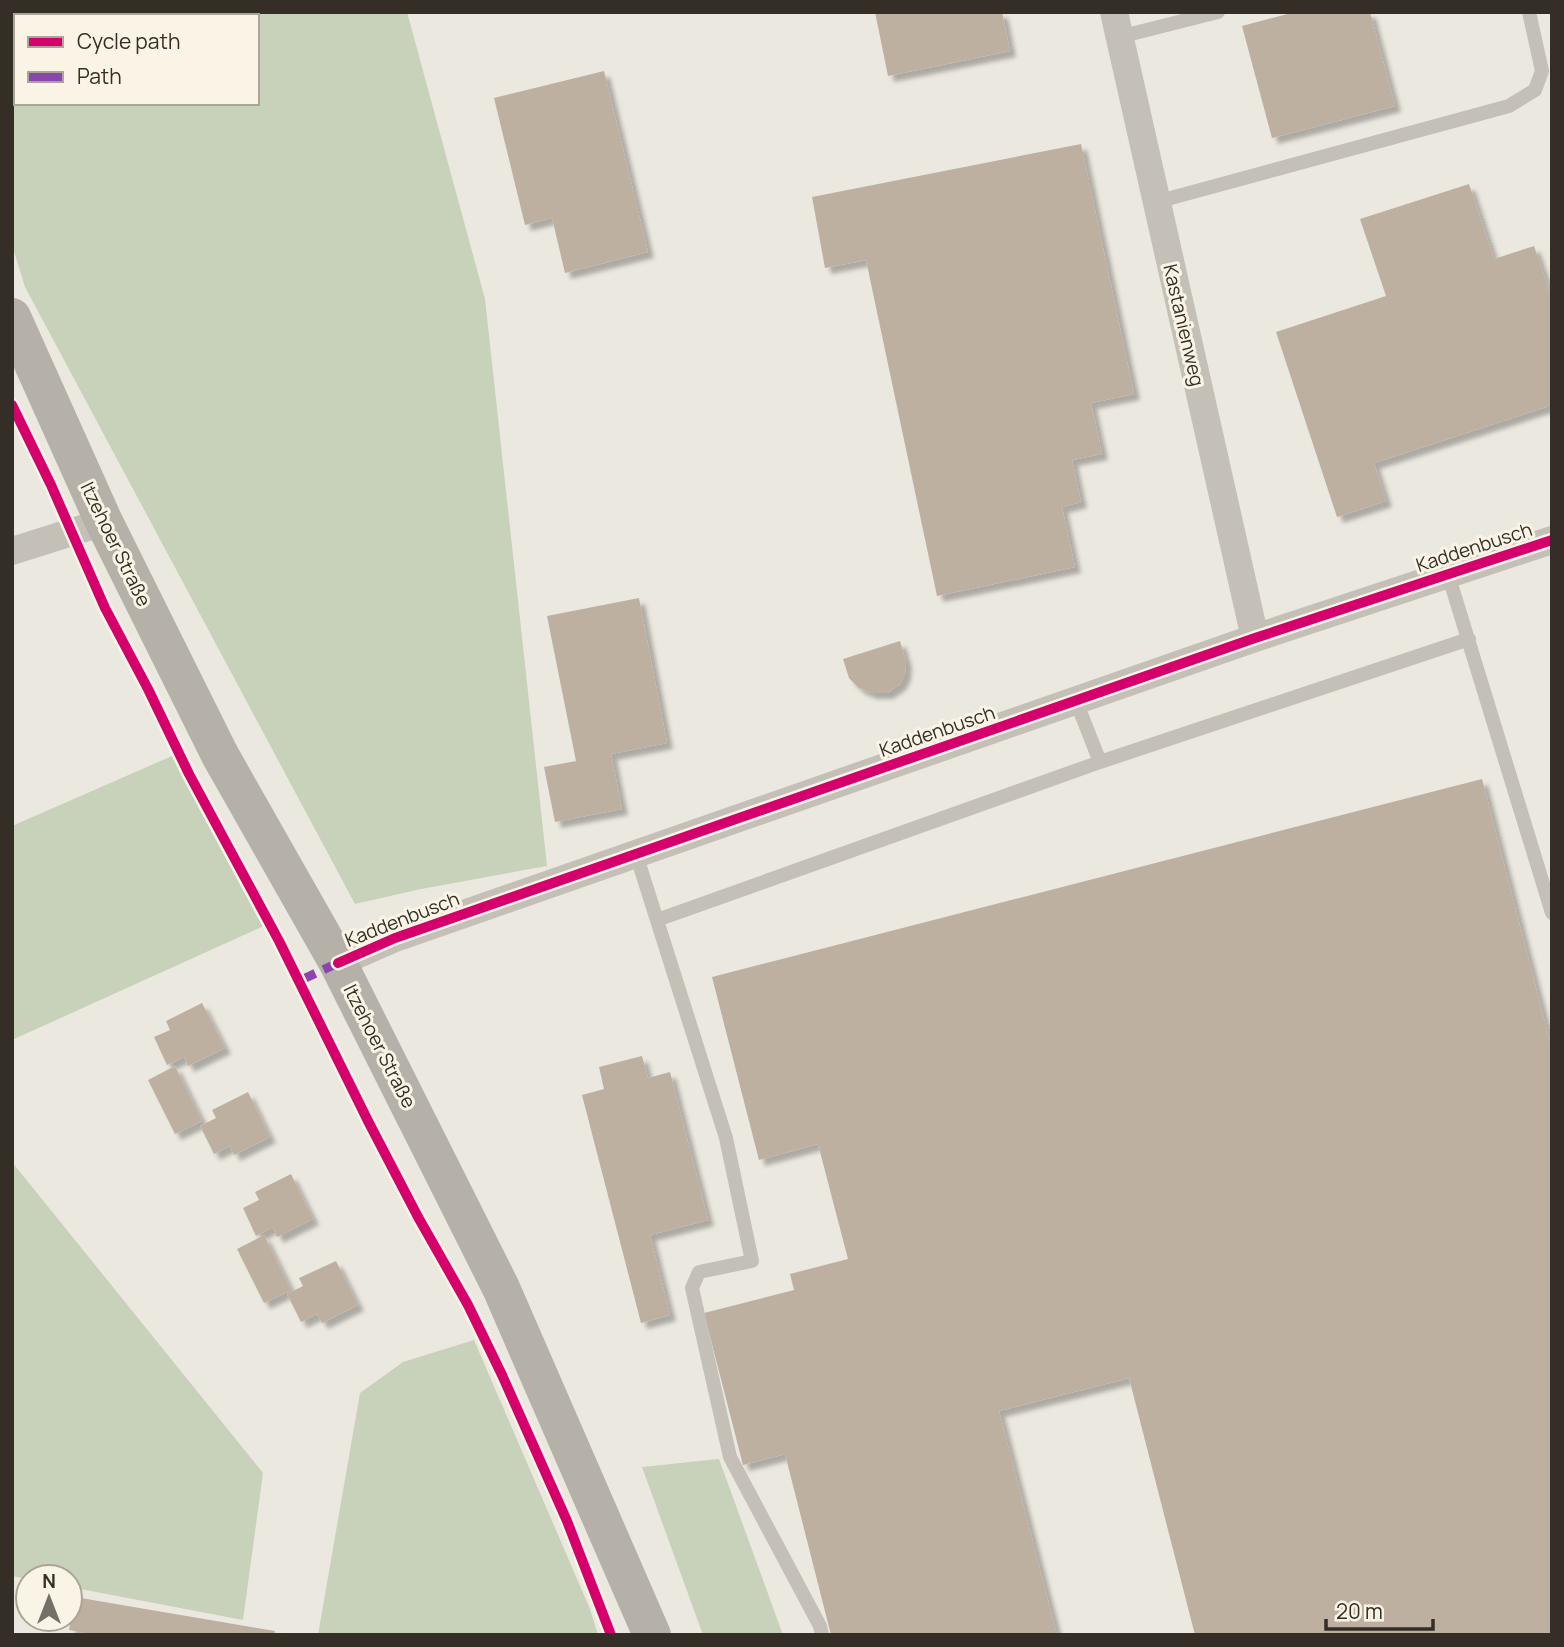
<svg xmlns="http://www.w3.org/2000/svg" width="1564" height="1647" viewBox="0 0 1564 1647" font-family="Manrope,sans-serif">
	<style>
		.green { fill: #c8d1b9; fill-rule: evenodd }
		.building { fill: #beb0a1; filter: url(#shadow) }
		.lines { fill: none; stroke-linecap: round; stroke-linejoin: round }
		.service { stroke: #c4c0b7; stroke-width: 14 }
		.minor { stroke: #c4c0b7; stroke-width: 28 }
		.secondary { stroke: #b5b0a8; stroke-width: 38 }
		.quiet { stroke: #8e44ad; stroke-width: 9; stroke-dasharray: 18 9; stroke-linecap: butt }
		.cycleway-casing { stroke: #f9f4e5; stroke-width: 15 }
		.cycleway { stroke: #d6006c; stroke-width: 10 }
		.labels { text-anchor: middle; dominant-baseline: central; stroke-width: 6; stroke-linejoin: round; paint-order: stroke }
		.street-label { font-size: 19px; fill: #342e26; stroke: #f9f4e5 }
	</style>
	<defs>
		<filter id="shadow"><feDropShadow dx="6" dy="6" stdDeviation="2" flood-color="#0004"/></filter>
	</defs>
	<rect width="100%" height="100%" fill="#ebe8df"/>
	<path class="green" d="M12 12H407L485 299 547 866 421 889 355 904 25 287 12 245ZM16 16H257V103H16Z
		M172 756 266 925 12 1040V826Z
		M12 1162 263 1473 243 1620 70 1587V1577H28V1579L12 1576Z
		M474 1340 590 1609 598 1635H318L360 1393 403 1362Z
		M719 1459 783 1635H703L642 1467Z"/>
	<path class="building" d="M875 12H1002L1010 51 888 76Z
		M1295 12H1370L1395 106 1272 138 1242 26Z
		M604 71 648 252 565 273 552 218 525 225 494 98Z
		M1081 144 1134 394 1091 403 1102 454 1072 460 1081 502 1062 507 1075 567 937 596 866 260 825 268 812 197Z
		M1469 184 1494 259 1534 246 1552 298V405L1374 463 1386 501 1337 517 1276 332 1386 296 1360 219Z
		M639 598 667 743 611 754 622 809 555 822 544 767 576 761 547 616Z
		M900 641 906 662 905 674 900 684 887 693H871L859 688 849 678 843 659Z
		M1482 779 1552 1050V1635H1195L1129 1378 999 1411 1057 1635H831L785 1454 743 1465 704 1313 794 1290 790 1274 848 1259 818 1144 759 1160 712 977Z
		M202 1003 225 1048 188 1066 184 1057 167 1065 154 1037 170 1030 166 1021Z
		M642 1056 648 1078 670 1072 708 1220 650 1235 670 1315 641 1323 582 1095 604 1089 599 1067Z
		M175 1066 202 1121 175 1134 148 1080Z
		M248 1092 270 1137 234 1155 230 1146 214 1154 200 1126 216 1118 212 1110Z
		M291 1174 313 1219 277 1237 273 1227 256 1236 243 1208 259 1200 255 1192Z
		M264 1235 291 1290 264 1303 237 1249Z
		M336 1261 358 1305 322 1323 317 1314 301 1322 287 1294 303 1286 299 1278Z
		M75 1597 275 1631 274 1635H95L69 1630Z"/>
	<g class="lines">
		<path class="service" d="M1119 37 1218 12
			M1156 202 1509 106 1535 90 1542 71 1529 12
			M1448 574 1552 913
			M1076 701 1100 762 1469 639
			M636 854 726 1138 752 1261 699 1272 692 1288 730 1457 820 1626 822 1635
			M657 920 1100 762"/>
		<path class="minor" d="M1114 12 1255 638
			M12 551 104 522
			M338 963 395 938 1255 638 1552 540"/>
		<path class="secondary" d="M12 317 104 522 220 755 338 963 501 1288 652 1635"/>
		<path class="quiet" d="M299 981 338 963"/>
		<g class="cycleway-casing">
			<path id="cycleway" d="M12 405 51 485 105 608 148 689 189 774 279 941 369 1123 418 1217 468 1305 502 1375 567 1521 611 1635
				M338 963 395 938 1255 638 1552 540"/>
		</g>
		<use href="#cycleway" class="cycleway"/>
	</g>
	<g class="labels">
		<g class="street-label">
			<text transform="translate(1184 325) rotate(77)">Kastanienweg</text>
			<text transform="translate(116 544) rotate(64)">Itzehoer Straße</text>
			<text transform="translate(1474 547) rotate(-18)">Kaddenbusch</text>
			<text transform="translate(937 731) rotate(-19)">Kaddenbusch</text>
			<text transform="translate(402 919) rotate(-21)">Kaddenbusch</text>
			<text transform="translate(380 1046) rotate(63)">Itzehoer Straße</text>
		</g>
	</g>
	<rect width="1564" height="1647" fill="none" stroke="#342e26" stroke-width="28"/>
	<rect x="14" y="14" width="245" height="91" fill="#f9f4e5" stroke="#aaa599" stroke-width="2"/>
	<rect x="28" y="37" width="35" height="10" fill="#d6006c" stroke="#aaa599" stroke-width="2"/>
	<text x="77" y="49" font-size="21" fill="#342e26">Cycle path</text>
	<rect x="28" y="72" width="35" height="10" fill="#8e44ad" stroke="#aaa599" stroke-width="2"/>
	<text x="77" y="84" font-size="21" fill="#342e26">Path</text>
	<g transform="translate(49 1598)"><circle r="33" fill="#f9f4e5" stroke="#aaa599" stroke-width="2"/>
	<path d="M0-5L12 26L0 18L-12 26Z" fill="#746f67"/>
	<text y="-10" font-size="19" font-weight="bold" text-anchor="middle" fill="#342e26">N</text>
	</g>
	<path d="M1326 1619v10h107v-10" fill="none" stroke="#342e26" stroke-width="3.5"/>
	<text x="1336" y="1619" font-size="21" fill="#342e26" stroke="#f9f4e5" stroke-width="5" paint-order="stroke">20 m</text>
</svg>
